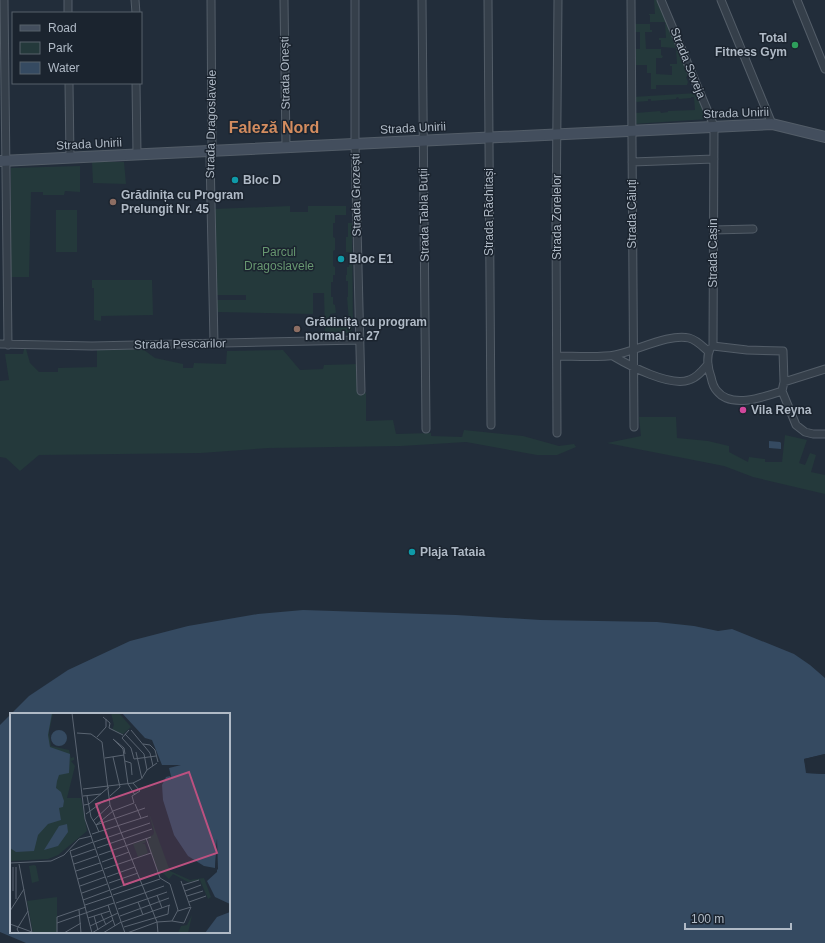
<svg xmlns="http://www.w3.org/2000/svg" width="825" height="943" viewBox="0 0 825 943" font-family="Helvetica,sans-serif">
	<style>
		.green { fill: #24393b }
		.water { fill: #354a61; fill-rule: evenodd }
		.pier { fill: #222d3a }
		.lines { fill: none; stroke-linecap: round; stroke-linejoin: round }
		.street-casing { stroke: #535d68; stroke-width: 9 }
		.secondary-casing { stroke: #535d68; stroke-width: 12 }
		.street { stroke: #353f4a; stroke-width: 7 }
		.secondary { stroke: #434e5d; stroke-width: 10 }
		.leisure-dot { fill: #2e9e5b; stroke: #1b242f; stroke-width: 1.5 }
		.culture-dot { fill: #0f9aa8; stroke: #1b242f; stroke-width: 1.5 }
		.education-dot { fill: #8d6e63; stroke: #1b242f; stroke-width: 1.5 }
		.hotel-dot { fill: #d1479c; stroke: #1b242f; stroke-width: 1.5 }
		.labels { text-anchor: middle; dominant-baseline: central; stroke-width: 3; stroke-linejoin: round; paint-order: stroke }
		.poi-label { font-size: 12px; font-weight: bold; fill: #b0bac6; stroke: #1b242f; text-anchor: start }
		.street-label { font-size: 12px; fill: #b0bac6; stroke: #1b242f }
		.park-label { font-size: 12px; fill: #679770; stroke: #1b242f }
		.district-label { font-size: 16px; font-weight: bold; fill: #d38c5f; stroke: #1b242f }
		.inset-road { fill: none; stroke: #5b6572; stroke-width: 1 }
		.view { fill: #bc5180; fill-opacity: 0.15; stroke: #bc5180; stroke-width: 2 }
		.inset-edge { fill: none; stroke: #b0bac6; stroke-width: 2 }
	</style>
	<rect width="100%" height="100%" fill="#222d3a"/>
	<path class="green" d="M654 0H659L690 75 686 77 688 82 687 85H656V89H651V73H647V65H636V49H640V32H635V24H650V30H652V32H645L646 49H661V55L663 56 662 58H656V74L672 75V66H670V64H677L676 48 661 47V40H659V38H666L665 22H650V15H649V14H655Z
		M697 93 708 119 633 124V114H636V113L660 111 661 113 668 112V111L695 110 694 97H691V98L679 99 678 97 676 98V99L651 101V99H648V101L636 102V100L632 101V97Z
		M92 162H124L126 184 93 183Z
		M80 166V192L65 191 64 195H43V192H31L29 277H11V168Z
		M290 206V212H308V206H346V215H335V223H333V237L335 238V250L333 251V266L335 267V275H333V282H331V297H333V304L335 305 336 313 330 314 331 325 334 326 335 327 347 326V321H349L347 297H348V281H346V275H347V267H349V252H346V237H348V223H352L353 326 351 332 348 333H326L325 332 324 293H313V314L217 312 216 300H246V295H217L214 209Z
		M56 210H77V252H56Z
		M92 280H152L153 315 101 316V321L94 320V288H92Z
		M97 348 144 350 155 358 183 364V368H193L194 363 226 364 227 351H231L283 350 300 370 323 369 324 365 360 364 358 393H366V421L393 420 396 434 431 433V436L462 437 464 430 523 436 559 446 574 444 576 447 557 455H537L466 442 401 446 269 448 201 453 39 455 20 471 6 458 0 457V381L9 380 5 354H23L24 349H26L30 363 39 372H58V368L97 367Z
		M639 417H676L677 438 708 441 729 446V452L748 462 749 457 765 459V462H782L785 435 807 440 799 463 805 465 810 453 816 455 811 472 825 475V494L753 477 724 466 607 443 641 436Z"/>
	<path class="water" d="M769 441 780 442 781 443V449L769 448Z
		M303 610 456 615 541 620 657 622 694 626 718 631 732 629 794 654 810 665 825 678V754L804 759 807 773 825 774V943H26L0 932V725L29 696 68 670 130 641 188 626 258 614ZM11 714H229V932H11Z"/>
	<path class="pier" d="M825 754V756L806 760 808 771 825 772V774L806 773 804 759Z"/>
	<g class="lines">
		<g class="street-casing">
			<path id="street" d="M4 0 8 345
				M68 0V13
				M135 0 136 13
				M211 0 212 151 210 156 214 343
				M284 0 286 147
				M355 0V143L361 391
				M422 0 426 429
				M488 0 491 425
				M631 0 634 427
				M661 0 714 126 713 346
				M721 0 772 124
				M797 0 825 69
				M69 83 70 158
				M136 83 137 154
				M632 162 714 159
				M713 230 753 229
				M0 344 92 346 360 340
				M713 346 747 350 783 351 784 382 782 391 796 425 805 432 813 434H825
				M710 349C706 357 708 369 711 377 712 382 713 387 717 391 731 409 764 397 782 391
				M557 356C573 356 600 358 615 355 636 351 670 333 689 338 697 340 703 347 709 352
				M613 356C630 366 670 387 689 380 697 378 703 370 708 364
				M784 382 825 369
				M557 433 556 223 558 0"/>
		</g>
		<g class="secondary-casing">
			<path id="secondary" d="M0 161 772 124 825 137"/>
		</g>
		<use href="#street" class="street"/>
		<use href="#secondary" class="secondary"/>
	</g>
	<circle class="leisure-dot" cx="795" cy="45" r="4"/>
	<g class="culture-dot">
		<circle cx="235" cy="180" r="4"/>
		<circle cx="341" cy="259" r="4"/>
		<circle cx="412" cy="552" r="4"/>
	</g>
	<g class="education-dot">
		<circle cx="113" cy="202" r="4"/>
		<circle cx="297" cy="329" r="4"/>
	</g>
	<circle class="hotel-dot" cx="743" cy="410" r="4"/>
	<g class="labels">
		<g class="poi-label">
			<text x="787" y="38" text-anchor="end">Total<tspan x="787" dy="14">Fitness Gym</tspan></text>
			<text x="243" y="180">Bloc D</text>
			<text x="121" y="195">Grădinița cu Program<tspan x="121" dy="14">Prelungit Nr. 45</tspan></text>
			<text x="349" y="259">Bloc E1</text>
			<text x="305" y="322">Grădinița cu program<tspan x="305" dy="14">normal nr. 27</tspan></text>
			<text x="751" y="410">Vila Reyna</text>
			<text x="420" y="552">Plaja Tataia</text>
		</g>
		<g class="street-label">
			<text transform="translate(688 63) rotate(68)">Strada Soveja</text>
			<text transform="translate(285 73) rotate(-91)">Strada Onești</text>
			<text transform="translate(736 113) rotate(-2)">Strada Unirii</text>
			<text transform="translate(211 124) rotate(-89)">Strada Dragoslavele</text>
			<text transform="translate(413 128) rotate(-3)">Strada Unirii</text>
			<text transform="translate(89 144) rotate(-3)">Strada Unirii</text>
			<text transform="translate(356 195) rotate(-91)">Strada Grozești</text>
			<text transform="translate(489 212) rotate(-90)">Strada Răchitași</text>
			<text transform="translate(632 214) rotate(-90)">Strada Căiuți</text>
			<text transform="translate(424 215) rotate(-91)">Strada Tabla Buții</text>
			<text transform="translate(557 217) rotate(-90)">Strada Zorelelor</text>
			<text transform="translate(713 253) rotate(-90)">Strada Cașin</text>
			<text transform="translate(180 344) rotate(-1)">Strada Pescarilor</text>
		</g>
		<g class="park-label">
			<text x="279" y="252">Parcul<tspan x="279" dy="14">Dragoslavele</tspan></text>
		</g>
		<g class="district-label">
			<text x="274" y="127">Faleză Nord</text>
		</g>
	</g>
	<g transform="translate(10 713)">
		<rect width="220" height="220" fill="#222d3a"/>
		<path d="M0 0H43L39 19 41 33 59 37 61 45 64 44V47L61 48 65 53 57 85H71L77 118 48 142 38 146 0 148ZM101 0H109L121 14 113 21 102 17 104 12ZM139 100 160 158 180 167 194 165 201 184 198 186 190 167 178 169 163 161 159 166 152 159 149 160 139 133 138 124 143 122 144 119ZM135 127 136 129 132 131H135L138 140 128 144 123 131ZM24 152 26 153 29 168 22 170 19 153ZM47 184V220H23L17 188ZM182 202 178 220H168L171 213 177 212Z" fill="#24393b"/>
		<path d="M0 0H42L38 22 40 34 60 41 59 60 49 62 47 68 46 75 51 79 54 88 53 94 49 95 51 107 38 111 28 122 24 138 6 139 0 135ZM112 0H220V191L205 184 197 168 207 159V126L205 155 194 153 178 143 164 122 153 87 152 72 156 64 160 63 162 67 159 55 171 52H152L142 27 135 25ZM41 25a8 8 0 1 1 16 0a8 8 0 1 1-16 0ZM57 111 58 119 48 133 34 137 49 113ZM220 199V220H195L207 204Z" fill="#354a61"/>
		<path d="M207 126 208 156 197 167 205 157Z" fill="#222d3a"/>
		<path class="inset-road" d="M62 0 75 106 115 220M93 4 100 10 99 15 113 22M119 17 112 25 121 35 124 46 146 43M121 17 140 40 143 53M67 20 81 21 92 29 100 92 147 209 148 220M115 21 134 41 137 57M87 24 96 14V6M103 26 113 36 118 71 125 82M103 26 114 35 115 41M133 31 140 32 145 37 148 49M126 39 132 66M95 45 114 42M115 48 121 50 122 62M132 65 137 57 147 50M123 70 130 78 122 83 124 90M73 76 123 70 131 66M73 83 91 81M77 83 81 104 86 112 135 95M100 83 110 74 103 44M125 91 131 105M74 92 79 91 99 74M76 101 95 87M83 108 100 92M89 119 86 112 103 98 124 90M82 121 138 103M136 125 150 165 160 171 168 197 162 208M84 129 140 110M87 135 142 116M60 138 82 220M60 138 83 129M89 142 141 124M62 144 85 136M92 149 119 139M0 150 41 148 54 142 69 126 82 123M9 151 22 220M64 151 87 143M6 154V186M94 156 141 140M66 158 90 150M97 164 125 154M68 166 93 157M171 168 180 193M99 170 128 160M173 172 189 167M70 173 95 164M101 177 148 160M3 178V154M175 178 191 172M72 180 97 171M103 182 150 166M147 182 152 195M177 183 193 178M73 187 100 177M128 189 133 202M179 189 196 183M106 190 154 173M75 192 102 183M98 192 105 213M108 196 157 179M69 197 71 220M0 198 14 176M168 198 181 194M91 201 96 212M84 203 88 217M110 203 159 185M78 205 100 198M162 208 174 210 181 194M112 209 160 192M47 210 104 190M0 211 22 219M80 213 108 200M114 214 158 201 159 192M9 220 7 216 18 198M47 220V204L76 194M54 220 71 210M82 220 103 207M93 220 111 209M117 220 147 209 162 208"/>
		<path class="view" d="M179 59 207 140 114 172 86 91Z"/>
		<rect width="220" height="220" class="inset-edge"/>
	</g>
	<rect x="12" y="12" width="130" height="72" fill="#1b242f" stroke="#57606b"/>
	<rect x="20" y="25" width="20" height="6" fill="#434e5d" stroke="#57606b"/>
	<text x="48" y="32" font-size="12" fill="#b0bac6">Road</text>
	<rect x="20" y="42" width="20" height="12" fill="#24393b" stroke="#57606b"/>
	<text x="48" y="52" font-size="12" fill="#b0bac6">Park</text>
	<rect x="20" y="62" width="20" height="12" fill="#354a61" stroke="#57606b"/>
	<text x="48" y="72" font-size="12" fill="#b0bac6">Water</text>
	<path d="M685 923v6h106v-6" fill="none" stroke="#b0bac6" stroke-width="2"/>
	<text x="691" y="923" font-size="12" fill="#b0bac6" stroke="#1b242f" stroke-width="3" paint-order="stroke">100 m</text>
</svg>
